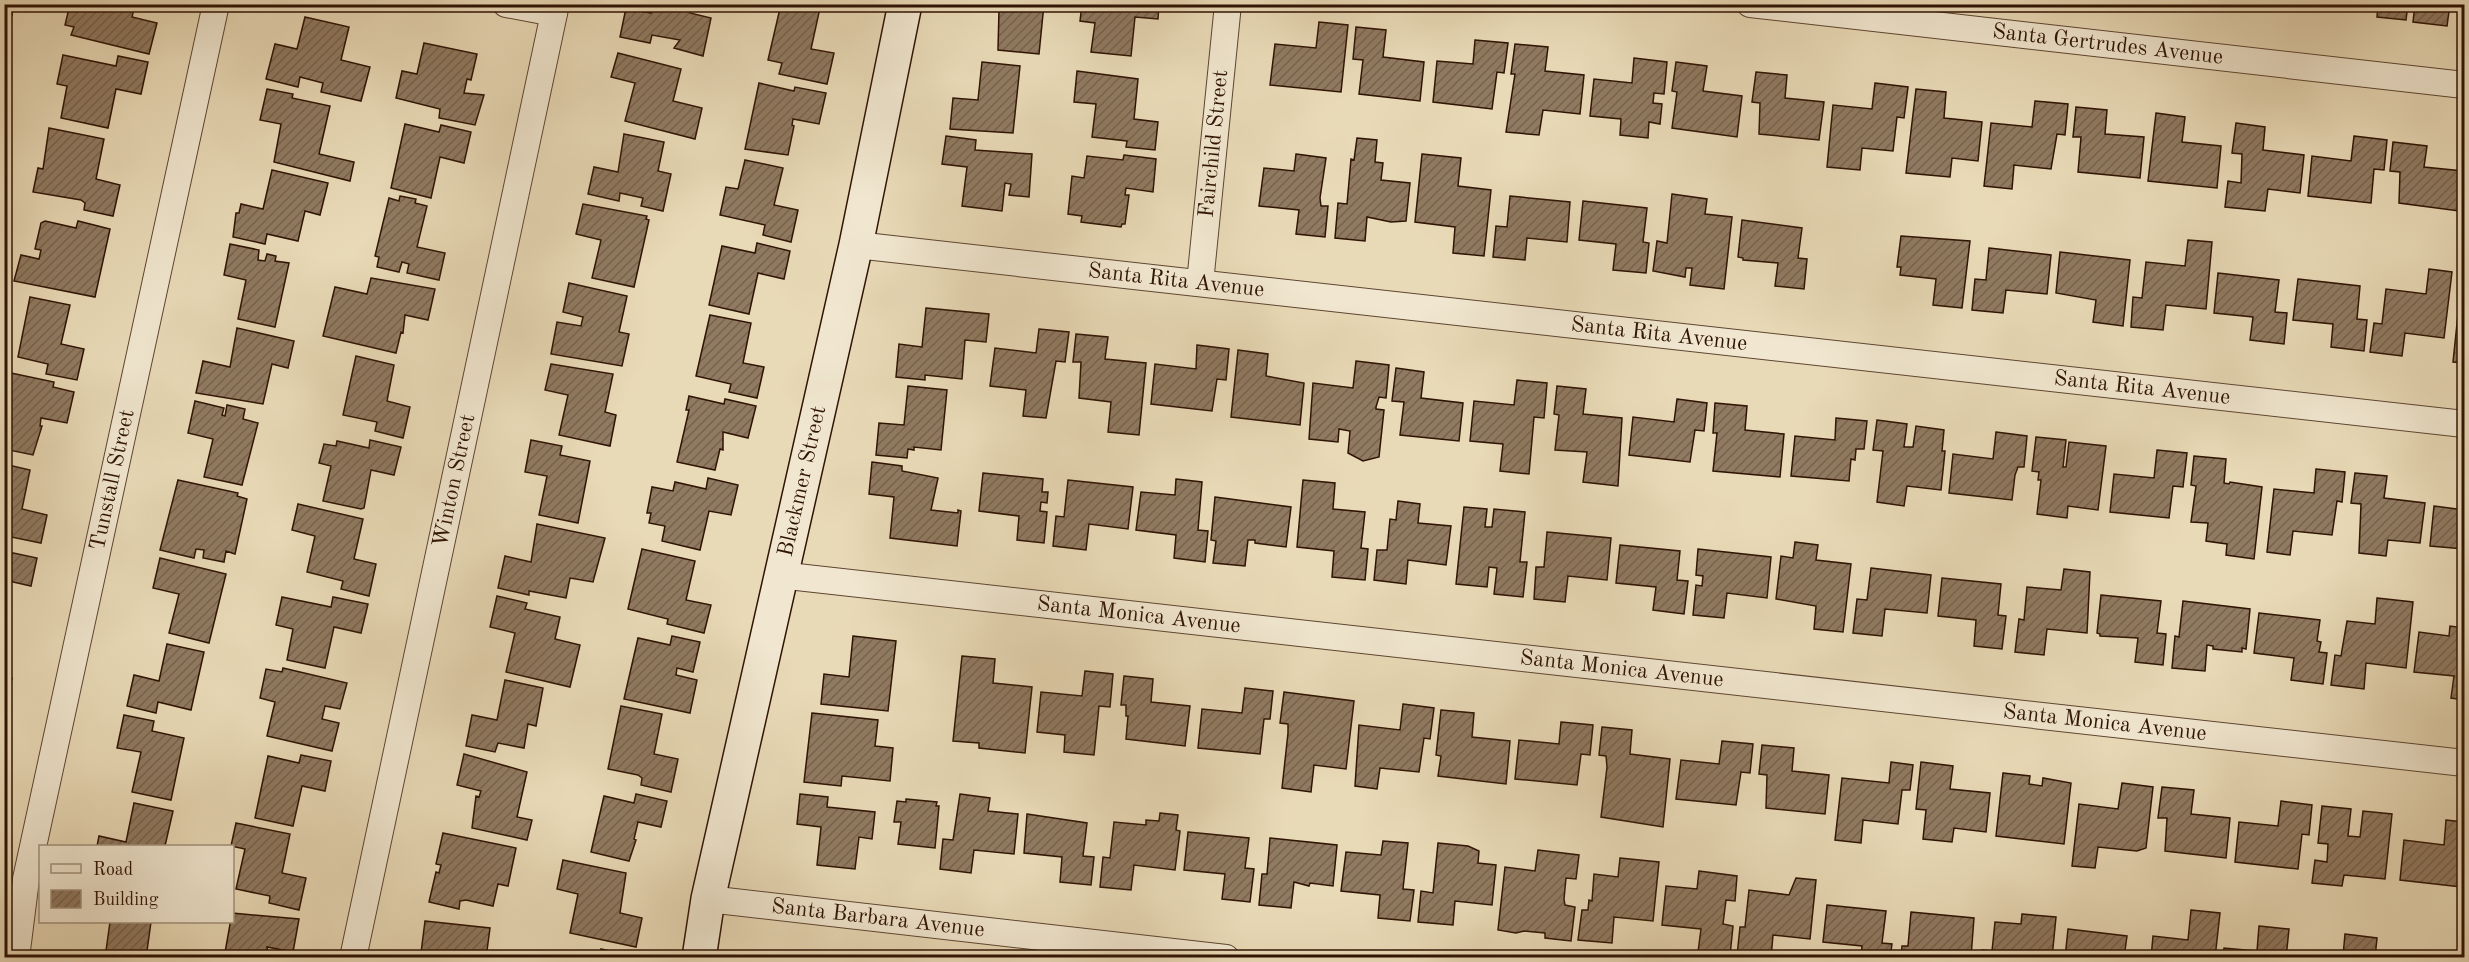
<svg xmlns="http://www.w3.org/2000/svg" width="2469" height="962" viewBox="0 0 2469 962" font-family="'Old Standard TT',serif">
	<style>
		.building { fill: url(#building-hatch); stroke: #2f1304; stroke-width: 1.5 }
		.lines { fill: none; stroke-linecap: round; stroke-linejoin: round }
		.street-casing { stroke: #5e4531; stroke-width: 28 }
		.secondary-casing { stroke: #2f1304; stroke-width: 36 }
		.street { stroke: #f1e7d0; stroke-width: 26 }
		.secondary { stroke: #f1e7d0; stroke-width: 33 }
		.labels { text-anchor: middle; dominant-baseline: central; stroke-width: 6; stroke-linejoin: round; paint-order: stroke }
		.street-label { font-size: 22px; fill: #2f1304; stroke: #f1e7d0 }
	</style>
	<defs>
		<pattern id="building-hatch" width="6" height="6" patternUnits="userSpaceOnUse" patternTransform="scale(1.5)"><rect width="6" height="6" fill="#907a61"/><path d="M-1 1l2-2M0 6l6-6M5 7l2-2" fill="none" stroke="#76634e"/></pattern>
	</defs>
	<rect width="100%" height="100%" fill="#e9dab7"/>
	<filter id="stains"><feTurbulence type="fractalNoise" baseFrequency=".00333" numOctaves="4"/><feColorMatrix values="0 0 0 0 .2 0 0 0 0 .09 0 0 0 0 .02 0 0 0 .5 -.17"/></filter>
	<radialGradient id="worn" r=".72"><stop offset=".6" stop-color="#630" stop-opacity="0"/><stop offset="1" stop-color="#630" stop-opacity=".3"/></radialGradient>
	<path class="building" d="M4 4H14L12 15 4 14Z
		M70 4H135L132 17 157 23 149 54 71 35 74 27 65 25Z
		M653 4H691L690 13 711 18 703 56 674 48 680 40 652 35 650 43 620 37 626 8 651 13Z
		M781 4 820 8 811 49 834 53 827 84 779 74 782 63 768 60Z
		M976 4H1044L1039 54 998 50 999 10 975 8Z
		M1082 4H1159L1158 19 1135 17 1131 56 1091 52 1095 23 1080 21Z
		M2378 4H2408L2406 20 2377 17Z
		M2415 4H2450L2447 26 2413 22Z
		M305 17 349 27 341 60 370 67 361 101 321 92 323 83 300 77 298 87 266 79 275 44 297 49Z
		M1319 22 1348 25 1341 92 1270 85 1275 44 1316 48Z
		M1356 27 1386 30 1383 57 1424 62 1420 101 1359 94 1363 60 1353 59Z
		M1475 40 1508 43 1504 73 1497 72 1492 109 1433 102 1437 61 1473 64Z
		M424 43 477 54 471 80 467 79 464 93 484 95 475 125 439 118 440 109 396 98 402 71 417 74Z
		M1515 44 1548 47 1545 71 1584 75 1580 114 1543 110 1539 135 1506 132 1515 74H1511Z
		M618 53 681 69 673 101 702 108 695 139 625 121 635 83 611 77Z
		M63 55 116 66 118 56 148 62 141 94 116 89 108 128 61 118 67 86 57 84Z
		M1634 58 1667 62 1664 94 1654 93 1653 103 1662 104 1660 124 1649 122 1648 138 1620 135 1621 119 1590 116 1594 79 1632 83Z
		M982 62 1020 66 1013 133 950 129 953 98 978 100Z
		M1676 62 1707 66 1703 91 1742 96 1737 137 1672 128 1677 92 1672 91Z
		M1077 71 1138 79 1134 119 1158 122 1155 150 1126 147 1127 141 1092 137 1096 104 1074 102Z
		M1756 72 1787 75 1785 98 1824 102 1819 140 1759 134 1760 103 1752 102Z
		M759 83 794 91 795 87 826 93 819 124 793 119 792 125 794 126 788 155 745 149Z
		M1875 83 1908 87 1904 118 1897 117 1893 151 1862 148 1860 170 1827 167 1833 105 1872 109Z
		M267 89 293 94 292 98 330 106 319 154 354 162 350 181 274 162 281 124 260 120Z
		M1916 89 1946 92 1944 118 1982 122 1978 161 1952 158 1950 177 1906 173Z
		M2035 101 2068 104 2065 135 2057 134 2051 169 2014 165 2012 189 1984 186 1991 123 2032 127Z
		M2076 107 2107 110 2105 134 2144 137 2140 178 2078 172 2081 137H2073Z
		M2156 113 2185 117 2182 142 2221 146 2217 188 2148 181Z
		M2236 123 2265 127 2263 150 2304 155 2300 193 2268 189 2265 211 2225 207 2228 181 2241 183 2242 154 2232 153Z
		M405 124 439 132 441 125 471 132 464 163 440 157 431 198 391 188Z
		M49 128 104 139 96 179 120 185 113 216 84 210 85 203 81 200 33 192 38 168 43 169Z
		M624 134 664 142 658 171 671 174 663 211 641 206 643 198 620 193 619 201 588 194 594 167 618 172Z
		M946 136 976 140 975 150 1032 154 1029 197 1009 195 1011 184 1005 183 1002 211 962 206 967 167 942 164Z
		M2354 136 2387 140 2384 170 2374 169 2371 203 2308 196 2312 156 2351 161Z
		M1357 138 1377 140 1375 162 1383 163 1381 180 1410 183 1406 221 1391 222 1367 217 1365 241 1335 238 1338 203 1347 204 1351 159 1354 160Z
		M2393 142 2427 146 2424 167 2463 171 2459 211 2399 203 2400 172 2390 171Z
		M1296 154 1326 158 1320 198 1321 206H1328L1325 237 1296 234 1299 210 1259 206 1264 168 1294 171Z
		M1422 154 1461 158 1458 186 1491 190 1484 256 1453 253 1455 227 1415 222Z
		M1124 155 1156 159 1153 192 1126 188 1125 195H1129L1125 224H1122L1121 227 1081 222 1082 216 1068 214 1072 176 1084 178 1087 156 1123 160Z
		M745 160 783 168 774 205 798 210 791 242 763 235 765 225 720 215 726 187 738 189Z
		M272 170 328 183 320 215 305 211 298 241 267 234 265 244 233 237 236 213H239L241 204 263 209Z
		M1672 194 1707 199 1705 214 1732 217 1724 289 1690 285 1692 268H1686L1685 277 1653 271 1657 241 1667 243Z
		M400 196 416 199 415 203 427 206 417 247 445 253 439 280 407 273 409 264 402 262 399 272 377 267 379 257 375 256 389 198 399 201Z
		M1510 196 1570 202 1567 242 1527 238 1525 260 1493 257 1496 226 1507 227Z
		M1583 201 1647 208 1643 242 1649 243 1646 273 1613 270 1616 244 1579 240Z
		M583 204 647 216 646 219 649 220 634 287 592 278 601 240 576 234Z
		M1742 220 1802 228 1798 258 1807 259 1804 289 1775 286 1778 263 1743 260V258L1738 257Z
		M45 221 76 228 78 221 110 229 95 297 14 281 21 255 39 259 41 250 35 249 41 223Z
		M1901 236 1970 241 1962 308 1933 305 1936 279 1900 275 1901 267H1897Z
		M2188 240 2212 242 2206 309 2166 305 2163 330 2131 327 2133 297 2142 298 2146 262 2185 266Z
		M757 243 790 251 784 279 758 273 749 314 709 305 722 246 755 253Z
		M230 244 259 250 258 260 265 261 267 254 276 256 275 261 289 263 275 327 238 319 246 280 224 275Z
		M1989 248 2051 255 2047 294 2006 290 2003 313 1972 310 1975 279 1986 280Z
		M2060 252 2130 260 2123 326 2093 322 2096 300 2056 293Z
		M2429 269 2452 272 2444 338 2405 333 2402 356 2370 352 2374 323 2382 324 2386 289 2426 294Z
		M2218 273 2279 280 2275 312 2287 313 2284 344 2250 340 2253 317 2214 313Z
		M371 278 435 289 428 320 405 315 403 333 401 332 396 353 323 336 335 287 367 294Z
		M2298 279 2360 286 2357 319 2367 320 2364 351 2331 347 2333 324 2293 320Z
		M569 283 627 296 619 332 629 334 622 366 551 354 557 322 581 326 583 317 563 312Z
		M2460 295 2464 296V363L2453 362Z
		M30 297 70 305 61 344 84 349 77 380 46 374 48 364 18 357Z
		M926 308 989 314 986 342 965 340 962 379 925 375V380L896 377 899 344 922 347Z
		M710 315 751 323 743 363 764 367 757 398 729 392 731 384 696 376Z
		M237 328 294 341 288 368 272 364 263 404 196 393 203 361 230 367Z
		M1039 329 1069 332 1065 362 1056 361 1046 418 1023 416 1026 390 990 386 995 348 1036 353Z
		M1076 334 1108 337 1105 359 1146 363 1139 435 1108 432 1111 402 1079 398 1081 362H1073Z
		M1197 345 1229 349 1226 380 1217 379 1212 411 1151 404 1155 364 1196 369Z
		M1238 350 1268 354 1266 376 1304 383 1300 425 1231 417Z
		M356 356 394 365 387 401 410 407 403 438 375 431 377 422 343 415Z
		M1356 361 1389 365 1386 398 1379 397 1376 407V409L1384 410 1379 457 1363 461 1348 453 1350 431 1339 429 1338 442 1309 439 1313 383 1353 388Z
		M551 364 613 374 605 412 616 415 610 446 559 435 568 395 545 390Z
		M1396 368 1424 372 1421 398 1463 403 1459 441 1400 435 1404 402 1392 401Z
		M11 373 54 382 53 387 74 392 67 423 41 418 40 426H42L33 455 4 449V393Z
		M1517 380 1547 383 1544 418 1534 417 1529 474 1500 471 1503 444 1470 441 1474 401 1514 405Z
		M908 386 947 390 941 450 914 447V450L908 449 907 458 876 455 879 423 904 425Z
		M1557 386 1586 389 1583 414 1622 418 1618 486 1583 482 1587 452 1555 450 1559 415 1554 414Z
		M689 396 724 404 725 399 756 406 748 438 723 432V450L720 449 715 470 677 462 689 410H686Z
		M1677 399 1707 403 1704 431 1695 430 1690 462 1629 455 1633 417 1674 422Z
		M195 401 224 408 222 415 225 416 227 405 245 409 243 419 258 423 242 485 204 477 213 439 188 433Z
		M1715 403 1747 406 1745 430 1784 434 1780 477 1713 471 1717 433H1713Z
		M1836 418 1867 421 1864 449H1856L1855 460 1851 459 1849 481 1791 476 1795 436 1835 440Z
		M1877 420 1907 424 1904 447H1913L1916 426 1944 430 1942 451H1945L1941 490 1907 486 1904 506 1877 502 1883 451 1873 450Z
		M1996 432 2027 436 2024 467H2018L2015 475 2012 500 1949 493 1953 454 1993 459Z
		M2036 437 2066 440 2063 467H2066L2069 442 2106 446 2098 510 2068 506 2067 518 2037 514 2041 480H2038L2039 472 2032 471Z
		M370 440 401 447 394 475 371 470 364 508 361 509 323 501 331 466 319 463 324 444 336 446 337 441 369 448Z
		M531 440 562 446 560 455 590 461 578 523 539 515 547 476 525 472Z
		M2157 450 2187 453 2183 487 2173 486 2169 518 2110 512 2114 474 2154 478Z
		M2194 456 2226 459 2224 483 2229 484 2230 482 2262 487 2254 559 2226 555 2227 544 2206 541 2208 523 2191 522 2196 486 2191 485Z
		M872 462 902 466V471L938 478 931 510 958 513V510L961 511 957 546 890 538 894 497 869 494Z
		M4 464 30 470 22 509 47 515 41 543 11 537 12 533 4 529Z
		M2316 469 2345 472 2342 502 2337 501 2332 535 2293 531 2290 555 2267 552 2274 489 2314 493Z
		M983 473 1043 479 1042 492H1048L1047 503 1041 502 1040 511 1047 512 1044 543 1017 540 1019 516 979 511Z
		M2355 473 2387 476 2384 498 2425 503 2420 543 2388 540 2386 556 2359 553 2361 504 2351 503Z
		M708 478 738 485 731 515 709 511 700 550 662 541 665 526 649 523 651 513H647L652 487 673 491 675 482 706 489Z
		M1176 479 1202 482 1198 530 1208 531 1205 562 1174 558 1176 535 1136 530 1141 492 1175 495Z
		M178 480 238 493 237 496 247 499 235 554 226 551 224 562 203 558 204 550 196 549 194 558 160 550Z
		M1068 480 1133 487 1128 529 1089 524 1086 550 1053 546 1056 516 1064 517Z
		M1303 480 1335 483 1333 509 1365 512 1361 548 1368 549 1365 580 1332 577 1334 551 1297 547Z
		M1215 497 1291 507 1286 547 1255 543V540H1248L1245 566 1213 563 1216 541 1211 540Z
		M1398 501 1420 504 1418 523 1451 526 1446 565 1408 560 1406 584 1374 580 1377 550H1387L1390 519 1396 520Z
		M298 504 363 519 354 559 376 564 369 596 341 589 343 581 307 572 315 536 292 530Z
		M2434 506 2464 510V549L2430 546Z
		M1464 507 1487 509 1485 527H1492L1494 509 1525 512 1520 562H1527L1523 597 1494 594 1497 568 1489 567 1487 587 1456 584Z
		M537 524 605 538 593 582 570 578 566 598 529 591V595L498 588 505 556 531 562Z
		M1547 532 1611 538 1607 580 1568 576 1565 602 1534 599 1536 567H1544Z
		M1795 542 1818 545 1816 560 1851 564 1843 632 1814 629 1816 606 1776 599 1781 556 1793 558Z
		M1620 545 1680 551 1677 580 1688 581 1684 614 1653 610 1656 587 1616 583Z
		M642 549 695 561 686 600 711 605 704 633 667 624 668 619 628 609Z
		M1698 549 1771 557 1767 598 1727 593 1724 618 1693 615 1696 585 1702 586 1703 576 1696 575Z
		M4 551 37 558 31 586 4 580Z
		M160 558 226 574 209 643 169 633 179 594 153 588Z
		M1871 568 1931 575 1927 613 1885 609 1882 636 1853 633 1857 599 1867 600Z
		M2064 569 2090 572 2087 633 2047 629 2044 655 2015 652 2019 619 2024 620 2027 587 2061 590Z
		M1942 578 2001 584 1998 615 2006 616 2002 649 1974 646 1976 620 1938 616Z
		M2101 595 2161 601 2157 633 2166 634 2163 665 2135 662 2138 638 2100 636V634L2097 633Z
		M497 596 527 603 525 609 560 617 555 639 580 645 570 687 506 672 515 633 490 627Z
		M282 597 331 607 333 597 368 604 361 633 334 627 325 668 287 660 293 629 276 625Z
		M2377 598 2413 602 2406 668 2366 663 2364 689 2331 685 2335 655 2341 656 2347 621 2375 624Z
		M2183 601 2250 609 2246 649 2242 648V652L2213 649V646L2207 645 2205 671 2172 668 2175 636 2179 637Z
		M2259 613 2320 620 2317 641 2321 642 2319 652 2327 653 2323 684 2291 680 2294 658 2254 653Z
		M2464 621V700L2451 698 2454 676 2414 672 2419 632 2449 636 2450 626 2464 628Z
		M672 636 700 642 693 672 677 668 676 675 697 680 690 713 624 699 638 638 670 645Z
		M853 636 896 641 888 711 821 704 824 674 849 677Z
		M167 644 204 652 191 710 158 702 156 713 127 706 134 675 159 681Z
		M962 656 995 659 993 683 1032 687 1025 753 979 748V743L953 741Z
		M283 668 347 683 340 709 325 706 322 719 339 723 332 751 267 736 275 702 260 698 266 669 282 672Z
		M1085 671 1113 674 1110 707 1099 706 1094 755 1064 752 1065 735 1037 732 1041 692 1082 696Z
		M4 676 12 678 5 711H4Z
		M1124 676 1153 679 1151 702 1190 706 1185 746 1126 739 1128 716H1126V705H1121Z
		M505 680 543 688 536 726 528 724 524 748 498 743 495 752 466 746 472 715 497 720Z
		M1245 688 1273 691 1270 719H1264L1260 754 1198 748 1202 709 1242 713Z
		M1284 692 1354 701 1346 769 1314 765 1311 792 1282 788 1288 733V724L1280 723Z
		M1403 704 1434 708 1430 739 1424 738 1419 772 1380 768 1377 789 1355 786 1359 725 1400 730Z
		M621 706 662 714 654 754 678 759 671 792 641 785 642 778 638 775 608 769Z
		M1441 710 1474 713 1472 737 1510 741 1506 784 1438 776 1441 756 1436 755Z
		M812 713 878 720 875 746 893 748 890 781 842 776 841 786 804 782Z
		M124 715 154 721 152 731 184 738 171 800 132 792 141 752 117 748Z
		M1561 722 1593 725 1590 755 1581 754 1577 785 1515 779 1519 740 1559 744Z
		M1602 727 1632 730 1630 754 1670 759 1663 827 1601 817 1607 767 1606 756 1599 755Z
		M1722 741 1753 744 1750 773 1741 772 1736 805 1676 799 1681 760 1719 764Z
		M1762 745 1794 748 1792 771 1829 775 1825 814 1766 808 1767 775 1759 774Z
		M464 754 527 772 517 817 532 820 527 840 472 828 476 796 479 797 481 791 457 785Z
		M301 755 331 761 325 791 302 786 293 826 255 818 268 756 299 763Z
		M1891 762 1913 765 1910 790H1902L1898 824 1863 820 1861 843 1835 840 1842 778 1889 783Z
		M1921 762 1953 766 1950 789 1990 793 1986 832 1954 828 1952 842 1923 839 1926 810 1916 809Z
		M2003 773 2030 776 2029 784 2042 786 2043 778 2071 783 2064 844 1996 836Z
		M2122 783 2153 787 2146 848 2137 851 2098 847 2095 868 2072 866 2079 804 2118 809Z
		M2162 787 2194 790 2191 814 2230 818 2226 858 2165 851 2167 818H2158Z
		M636 794 667 801 661 827 638 822 634 839 636 840 629 861 591 852 604 796 634 803Z
		M800 794 828 797 827 807 875 812 872 839 859 837 855 869 817 865 821 827 797 824Z
		M960 794 990 798 988 811 1018 814 1014 854 974 850 971 873 940 869 943 839 953 840Z
		M906 799 937 802 936 806H939L935 848 898 844 901 822H894L897 801 906 802Z
		M2281 801 2312 805 2309 835 2302 834 2298 869 2235 862 2239 822 2278 826Z
		M134 803 173 811 165 846H97L99 836 126 842Z
		M2322 806 2351 809 2348 836 2360 837 2363 811 2392 814 2385 879 2344 875 2342 886 2312 883 2315 860 2327 862 2328 844 2318 843Z
		M1160 813 1178 815 1176 830 1180 831 1175 870 1134 865 1131 890 1100 887 1103 857 1110 858 1114 822 1146 825V820L1159 821Z
		M1027 814 1087 823 1083 856 1094 857 1091 885 1060 882 1062 857 1024 853Z
		M2446 820 2464 822 2461 887 2400 880 2404 840 2444 845Z
		M236 823 290 834 282 873 306 878 299 910 269 903 270 896 236 889 245 849 231 846Z
		M1188 832 1249 838 1245 868 1254 869 1250 902 1222 899 1225 874 1184 870Z
		M443 833 516 848 508 886 498 884 493 906 466 900 460 901 459 909 429 902 436 872 439 873 441 865 436 864Z
		M1270 838 1337 845 1333 886 1310 883 1309 886 1294 882 1291 908 1259 905 1262 874H1267Z
		M1383 841 1408 843 1403 889 1414 890 1410 921 1378 918 1380 895 1341 891 1346 852 1381 855Z
		M1438 843 1468 846 1479 851 1478 863 1496 865 1492 905 1455 901 1453 925 1418 922 1421 891 1433 893Z
		M1538 850 1579 855 1576 879 1566 878 1564 899 1565 905 1575 907 1571 941 1545 938V933L1524 931 1516 933 1498 930 1505 867 1535 871Z
		M1620 858 1659 862 1653 921 1614 917 1612 943 1578 940 1582 910H1588L1589 900 1592 901 1594 874 1618 877Z
		M563 860 626 873 620 913 642 918 636 947 570 933 578 894 557 889Z
		M1699 871 1737 876 1735 901 1726 900 1723 924 1733 926 1730 956 1698 952 1701 929 1662 925 1666 886 1697 889Z
		M1796 878 1816 880 1810 939 1773 935 1771 958 1737 956 1740 927H1745L1749 890 1789 895Z
		M1827 905 1886 911 1882 943 1892 944 1890 958H1861L1862 946 1823 942Z
		M2191 910 2220 913 2215 958H2151L2153 936 2188 940Z
		M1911 912 1974 918 1971 957 1930 953V958H1901L1902 946H1908Z
		M232 913 299 919 293 952 267 947 269 958H224Z
		M2022 914 2056 917 2052 958H1981L1982 950 1992 951 1995 922 2021 924Z
		M425 921 490 928 486 958H443L421 953Z
		M110 922H151L146 958H105Z
		M2259 926 2289 929 2286 958H2223L2224 948 2257 951Z
		M2068 929 2127 936 2124 958H2065Z
		M2345 934 2377 938 2375 958H2309V952L2343 956Z
		M601 949 635 956V958H569L571 951 599 957Z"/>
	<g class="lines">
		<g class="street-casing">
			<g id="street">
				<path d="M506 4 554 13"/>
				<path id="s1" d="M1750 4 2464 85"/>
				<path id="s2" d="M856 245 2464 424"/>
				<path id="s3" d="M1200 283 1228 4"/>
				<path id="s4" d="M779 575 2464 763"/>
				<path id="s5" d="M708 899 1226 958"/>
				<path id="s6" d="M16 958 26 879 216 4"/>
				<path id="s7" d="M353 958 556 4"/>
			</g>
		</g>
		<g class="secondary-casing">
			<g id="secondary">
				<path id="s8" d="M699 958 708 899 856 245 905 4"/>
			</g>
		</g>
		<use href="#street" class="street"/>
		<use href="#secondary" class="secondary"/>
	</g>
	<g class="labels">
		<g class="street-label">
			<text stroke="none"><textPath href="#s1" startOffset="360">Santa Gertrudes Avenue</textPath></text>
			<text stroke="none"><textPath href="#s3" startOffset="140">Fairchild Street</textPath></text>
			<text stroke="none"><textPath href="#s2" startOffset="322">Santa Rita Avenue</textPath></text>
			<text stroke="none"><textPath href="#s2" startOffset="808">Santa Rita Avenue</textPath></text>
			<text stroke="none"><textPath href="#s2" startOffset="1294">Santa Rita Avenue</textPath></text>
			<text stroke="none"><textPath href="#s6" startOffset="488">Tunstall Street</textPath></text>
			<text stroke="none"><textPath href="#s7" startOffset="488">Winton Street</textPath></text>
			<text stroke="none"><textPath href="#s8" startOffset="488">Blackmer Street</textPath></text>
			<text stroke="none"><textPath href="#s4" startOffset="362">Santa Monica Avenue</textPath></text>
			<text stroke="none"><textPath href="#s4" startOffset="848">Santa Monica Avenue</textPath></text>
			<text stroke="none"><textPath href="#s4" startOffset="1334">Santa Monica Avenue</textPath></text>
			<text stroke="none"><textPath href="#s5" startOffset="171">Santa Barbara Avenue</textPath></text>
		</g>
	</g>
	<rect width="2469" height="962" fill="none" stroke="#e9dab7" stroke-width="24"/>
	<rect x="6" y="6" width="2457" height="950" fill="none" stroke="#2f1304" stroke-width="3"/>
	<rect x="12" y="12" width="2445" height="938" fill="none" stroke="#2f1304" stroke-width="1.5"/>
	<rect x="39" y="845" width="195" height="78" fill="#f1e7d0" stroke="#a3927e" stroke-width="1.5"/>
	<rect x="51" y="864" width="30" height="9" fill="#f1e7d0" stroke="#a3927e" stroke-width="1.5"/>
	<text x="93" y="875" font-size="18" fill="#2f1304">Road</text>
	<rect x="51" y="890" width="30" height="18" fill="url(#building-hatch)" stroke="#a3927e" stroke-width="1.5"/>
	<text x="93" y="905" font-size="18" fill="#2f1304">Building</text>
	<rect width="100%" height="100%" filter="url(#stains)"/>
	<rect width="100%" height="100%" fill="url(#worn)"/>
</svg>
